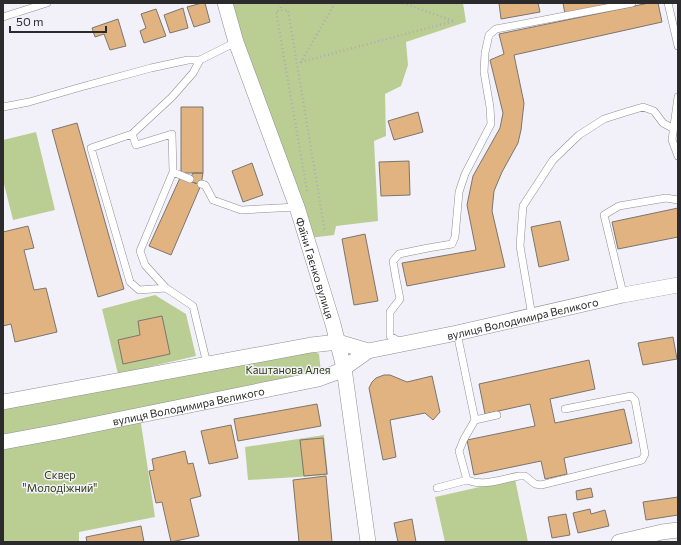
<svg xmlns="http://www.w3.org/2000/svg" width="681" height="545" viewBox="0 0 681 545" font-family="Commissioner,sans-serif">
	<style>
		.green { fill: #bace93 }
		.building { fill: #e1b380; stroke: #7b756f }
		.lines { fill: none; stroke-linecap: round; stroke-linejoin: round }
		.lane-casing { stroke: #8e8e95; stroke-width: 8 }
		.street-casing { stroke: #8e8e95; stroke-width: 16 }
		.path { stroke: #aeadb3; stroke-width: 2.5; stroke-dasharray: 1 3; stroke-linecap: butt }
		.lane { stroke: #fff; stroke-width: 7 }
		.street { stroke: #fff; stroke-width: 15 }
		.labels { text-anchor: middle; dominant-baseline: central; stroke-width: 3; stroke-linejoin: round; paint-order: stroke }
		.street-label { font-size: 11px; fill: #2b2b2e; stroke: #f2f1f9 }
		.park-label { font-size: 11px; fill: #303d10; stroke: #f2f1f9 }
	</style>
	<rect width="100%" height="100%" fill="#f2f1f9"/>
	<path class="green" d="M229 3H463L466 22 406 42 408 65 401 86 385 94 386 136 374 141 378 221 336 226 334 235 309 238Z
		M36 132 55 210 13 220 3 180V140Z
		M155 295 186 314 196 356 118 374 102 309Z
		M310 350 319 354 321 372 139 410 155 517 79 532V542H3V409Z
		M324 435 328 475 248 480 245 447Z
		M515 479 528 542H445L435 497Z"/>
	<path class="building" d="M202 3H205L210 22 194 27 187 7Z
		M499 3H538L540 12 501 19Z
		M563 3H614L565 14Z
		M649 3H658L662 22 514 55 524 103 521 130 518 143 502 172 494 191 492 211 505 267 407 286 402 263 476 250 467 205 473 176 500 128 503 113 490 60 504 54 499 34Z
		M183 8 188 28 170 33 164 15Z
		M156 9 166 36 144 43 140 31 146 28 141 14Z
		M118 19 126 46 110 50 104 34 95 37 92 28Z
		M181 107H203V173H181Z
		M418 112 423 132 394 140 388 121Z
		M77 123 124 289 98 297 52 130Z
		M409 161 410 195 381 196 379 162Z
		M252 163 263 195 243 202 232 171Z
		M193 173H203L201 185 189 181Z
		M180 178 201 185 171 255 149 246Z
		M678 208V237L618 249 612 222Z
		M560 221 569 260 539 267 531 227Z
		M28 226 34 248 24 250 34 290 46 288 57 332 15 342 11 324 3 326V232Z
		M365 234 378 301 354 305 342 239Z
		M162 316 170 354 123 364 118 340 140 335 138 321Z
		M673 337 677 359 643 365 638 343Z
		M589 360 595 389 550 399 555 423 624 409 632 443 564 458 567 474 545 479 541 461 474 475 467 440 535 426 530 404 485 414 479 384Z
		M384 375H390L407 382 432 376 440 412 433 420 425 413 390 420 396 457 383 460 369 388 372 382 376 378Z
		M317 404 321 426 238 441 234 419Z
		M231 425 238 458 209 464 201 431Z
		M323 438 327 474 304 476 300 440Z
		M185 451 188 464 193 463 201 496 190 499 199 536 171 542 162 502 156 503 149 471 154 470 152 459Z
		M326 476 332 542H299L293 480Z
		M591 488 593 497 577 500 576 491Z
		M678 497V515L646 520 643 502Z
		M590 509 591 514 605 510 609 526 578 533 573 513Z
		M566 514 570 535 552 538 548 517Z
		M412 519 416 542H398L394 523Z
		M141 526 144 542H87L86 537Z"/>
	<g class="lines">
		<g class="lane-casing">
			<path id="lane" d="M668 3 678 46
				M3 17 47 3
				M200 60 193 73 172 97 132 134 91 148 130 282 139 290 166 288 193 306 207 364
				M678 97 672 140 678 156
				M3 107 29 102 81 87 151 68 188 60H200L236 42
				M132 134 136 145 172 134 173 172 140 251 145 265 166 288
				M173 172 190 179
				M201 184 205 185 213 200 241 210 297 207
				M623 295 621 285 604 215 619 206 666 198 678 200
				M532 316 520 246 523 206 553 160 579 135 604 119 626 112 643 107 654 111 663 123 672 128H674
				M457 333 475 420 464 439 459 451 467 480C483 487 502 479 519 476H525L535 484 541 485 642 460 645 454 635 400 631 396 565 409
				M400 342 390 336V312L400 299 396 279 393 261 399 254 428 248 452 244 455 237 459 192 465 174 491 124 490 107 484 72 485 53 489 35 496 29 632 3
				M475 420 497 415
				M437 488 467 480"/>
		</g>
		<g class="street-casing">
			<g id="street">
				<path id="s1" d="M225 3 236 42 297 207 333 324 344 368 368 542"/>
				<path d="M3 402 311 345 338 342 368 351"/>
				<path id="s2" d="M3 442 57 432 318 379 340 371 368 351 457 333 623 295 678 285"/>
				<path d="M619 542 662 532 678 530"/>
			</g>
		</g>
		<path class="path" d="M280 3 281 10
			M335 3 301 62 454 21
			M403 3 453 21
			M307 191 276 11 288 10 325 232"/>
		<use href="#lane" class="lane"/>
		<use href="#street" class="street"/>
	</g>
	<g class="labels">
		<g class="street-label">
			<text stroke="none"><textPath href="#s1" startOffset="280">Фаїни Гаєнко вулиця</textPath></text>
			<text stroke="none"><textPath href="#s2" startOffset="537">вулиця Володимира Великого</textPath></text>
			<text stroke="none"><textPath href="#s2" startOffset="189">вулиця Володимира Великого</textPath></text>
		</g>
		<g class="park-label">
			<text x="288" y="369">Каштанова Алея</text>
			<text x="60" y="474">Сквер<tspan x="60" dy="13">"Молодіжний"</tspan></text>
		</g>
	</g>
	<rect width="681" height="545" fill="none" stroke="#2b2b2e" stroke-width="8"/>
	<path d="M10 26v6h96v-6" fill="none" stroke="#2b2b2e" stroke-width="2"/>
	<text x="16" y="26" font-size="12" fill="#2b2b2e" stroke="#f2f1f9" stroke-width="3" paint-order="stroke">50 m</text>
</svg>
